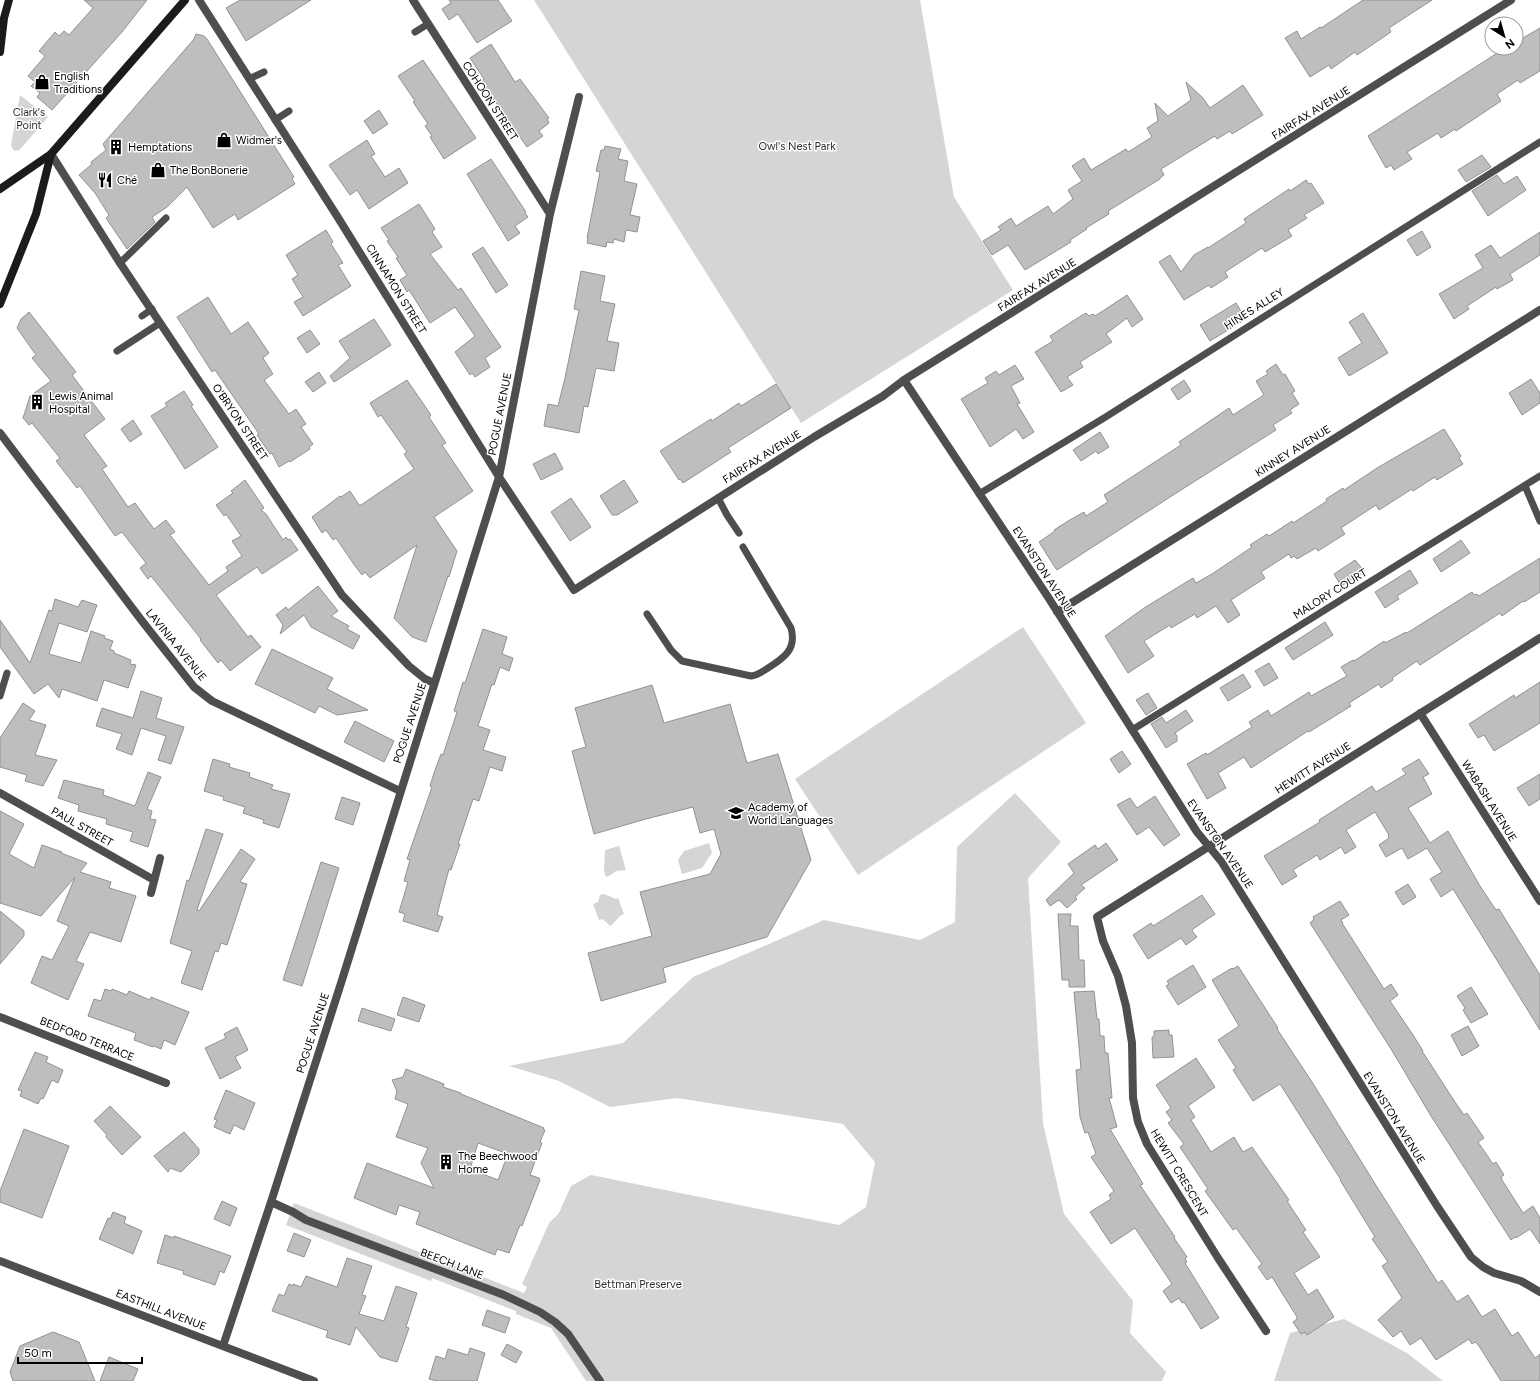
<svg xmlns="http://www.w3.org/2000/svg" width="1540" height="1381" viewBox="0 0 1540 1381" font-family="Figtree,sans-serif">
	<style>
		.green { fill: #d5d5d5 }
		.building { fill: #bebebe; stroke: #929292; fill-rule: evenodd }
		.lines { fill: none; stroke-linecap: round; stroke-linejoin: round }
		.lane { stroke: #4e4e4e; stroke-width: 7 }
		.street { stroke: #4e4e4e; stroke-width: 8 }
		.secondary { stroke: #1b1b1b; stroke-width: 8 }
		.labels { text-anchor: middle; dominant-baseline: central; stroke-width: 3; stroke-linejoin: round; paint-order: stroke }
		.poi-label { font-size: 11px; fill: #000; stroke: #fff; text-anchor: start }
		.street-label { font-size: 11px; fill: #000; stroke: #fff }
		.park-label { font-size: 11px; fill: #2c2c2c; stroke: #fff }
	</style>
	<rect width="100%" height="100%" fill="#fff"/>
	<path class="green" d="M534 0H920L954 197 1013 290 801 423Z
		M20 95 48 117 23 146 19 150 15 151 12 148 11 145Z
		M1023 627 1086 723 858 875 795 779Z
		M1015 793 1061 842 1028 878 1043 1123 1064 1214 1133 1301 1130 1333 1166 1372 1162 1381H586L551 1328 516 1314V1311L432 1278 431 1281 286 1225 294 1203 524 1293 527 1287 522 1284 549 1223 559 1213 571 1186 591 1175 839 1225 866 1207 875 1162 843 1124 677 1098 610 1107 559 1081 509 1066 623 1043 693 977 824 920 920 940 955 922 957 847Z
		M709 843 712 853 702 868 682 874 678 860 684 851Z
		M619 846 626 870 616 871 611 875 606 877 604 871 605 850Z
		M604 894 616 899 618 898 624 914C617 917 616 922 610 926L603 919 599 920 593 904 598 902 600 895Z
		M1344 1319 1407 1353 1443 1381H1274L1290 1333Z"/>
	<path class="building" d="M84 0H147L122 32 52 110 37 97 40 93 31 86 35 82 28 76 45 56 39 51 55 32 59 36 64 31 69 35 93 8Z
		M240 0H311L246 41 226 8Z
		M449 0H498L512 21 477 43 458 14 449 20 442 9 451 3Z
		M1363 0H1432L1389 28 1391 32 1357 55 1355 52 1331 69 1329 65 1310 77 1285 38 1297 31 1301 39 1320 27 1321 28Z
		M1540 28V71L1520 83 1518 80 1497 94 1501 101 1456 131 1455 129 1441 138 1438 133 1407 152 1412 159 1394 170 1391 165 1386 168 1368 136 1505 48H1516V42Z
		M196 34 204 36 207 39 294 177 292 179 295 184 238 220 235 214 213 228 187 187 167 207 152 217 155 222 127 249 106 218 109 215 95 193 79 175 92 164 91 162 106 150 103 144 194 39Z
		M491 44 515 82 520 79 549 118 547 119 549 123 539 131 543 136 527 147 492 97 482 81 484 79 470 58Z
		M423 60 476 138 444 159 430 137 432 136 425 126 428 124 413 102 415 101 398 76Z
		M1186 82 1203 98 1210 108 1243 85 1263 115 1232 134 1230 131 1217 139 1215 136 1161 169 1164 175 1160 178V179L1108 211 1109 214 1086 228 1087 229 1070 240 1071 242 1025 270 1008 245 992 255 983 241 1001 230 998 227 1011 218 1016 226 1048 206 1053 214 1073 199 1068 190 1082 181 1072 166 1084 158 1091 170 1126 149 1128 152 1152 137 1147 128 1158 121 1155 103 1168 116 1191 100Z
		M379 110 388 124 373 134 364 121Z
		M367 140 375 154 371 156 385 177 399 168 408 183 369 209 357 190 350 195 329 165Z
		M605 146 621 149 618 159 628 161 624 181 637 184 630 215 640 217 637 232 626 230 624 242 614 239 613 243 607 242 606 247 587 243 588 238H587L600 172 596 171 601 150H604Z
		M1482 155 1491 167 1466 182 1458 170Z
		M491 159 526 212 525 213 528 217 515 226 520 233 508 241 467 174Z
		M1497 175 1504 184 1517 176 1526 190 1488 216 1472 191Z
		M1306 180 1309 184 1311 183 1324 203 1304 215 1307 218 1288 230 1292 236 1265 252 1262 248 1225 272 1228 277 1211 288 1209 285 1184 300 1159 262 1170 255 1181 272 1194 255 1208 247V248L1246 223 1244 219 1289 189 1290 191Z
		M419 204 435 229 432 232 442 247 430 254 458 290 461 288 501 347 485 358 490 367 475 377 472 373 470 375 455 352 475 336 455 307 430 323 409 290 407 292 400 280 407 275 396 258 398 257 387 241 389 240 381 228Z
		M326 230 333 242 331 244 343 263 338 265 351 286 303 316 294 302 303 297 292 279 298 275 286 255Z
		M1422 231 1431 247 1417 256 1407 240Z
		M1540 232V255L1510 274 1513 280 1497 289 1496 287 1467 306 1469 309 1454 319 1439 294 1483 268 1475 255 1491 245 1500 258Z
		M483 247 508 285 496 293 472 254Z
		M581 271 605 276 600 301 615 304 607 341 619 343 614 371 596 368 588 407 584 406 579 433 544 426 548 404 558 406 565 378 579 310 574 309Z
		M1127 295 1143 319 1132 327 1127 318 1106 334 1112 342 1080 362 1083 367 1067 377 1073 385 1061 392 1035 352 1053 341 1050 336 1076 319 1086 313 1089 316 1093 314 1095 316Z
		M208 297 231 334 248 322 269 353 263 358 273 374 264 380 289 414 296 409 306 424 301 427 313 444 309 447 310 449 290 462 289 461 279 467 272 453 270 454 257 435 259 434 215 370 212 372 177 317Z
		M1236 303 1246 319 1210 341 1200 325Z
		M29 312 76 372 72 375 105 419 84 435 107 466 102 469 128 507 135 503 154 529 166 520 175 532 170 535 209 585 228 571 226 567 242 556 232 541 241 536 226 514 224 516 216 505 233 493 231 491 245 480 264 508 261 510 266 514 283 540 286 537 288 540 290 539 298 550 262 574 257 567 216 595 248 637 251 635 261 647 230 671 221 660 218 663 200 640 201 639 151 576 148 579 140 568 146 563 122 532 115 536 80 486 77 488 56 461 60 458 32 423 29 425 23 418 30 396 51 381 32 358 36 355 17 328 21 319Z
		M1363 313 1388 353 1349 376 1338 358 1362 343 1349 322Z
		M374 319 391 345 334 382 330 376 350 358 339 341Z
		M310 330 320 344 307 353 297 338Z
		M1276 364 1283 375 1285 374 1295 391 1292 393 1299 404 1290 410 1292 413 1273 425 1276 430 1181 490 1057 570 1054 566 1039 542 1055 531 1054 530 1068 521 1084 512 1086 516 1108 502 1104 495 1181 445 1179 442 1229 408 1233 415 1264 395 1256 381 1268 374 1266 371Z
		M1015 365 1024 379 1011 386 1020 403 1017 404 1034 432 1023 439 1016 429 990 447 961 399 988 383 985 378 996 371 999 375Z
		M319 372 326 383 313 392 305 382Z
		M1531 379 1540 393V403L1522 415 1509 393Z
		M407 380 431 415 429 417 446 443 442 445 473 491 434 517 457 551 449 577 448 576 426 642 412 637 394 618 417 545 370 578 365 572 362 575 355 566 336 538 333 540 326 530 322 533 312 517 340 496 341 497 350 491 359 505H361L414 469 404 454 407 452 381 415 378 417 370 403Z
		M1184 380 1191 391 1178 400 1171 389Z
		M776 384 791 408 728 448 731 452 683 483 680 479 679 480 660 451 711 419 712 421 739 403 741 406Z
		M184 391 193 405 191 406 218 447 185 469 151 416 167 406 165 403Z
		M133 420 142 434 130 442 121 429Z
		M1444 429 1461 456 1459 458 1463 464 1437 480 1435 477 1413 491 1412 489 1379 510 1376 505 1341 528 1345 534 1318 551 1316 548 1297 559 1294 556 1291 558 1289 554 1261 572 1265 578 1231 600 1240 615 1228 623 1216 606 1197 618 1195 614 1171 628 1170 625 1144 641 1154 656 1128 673 1105 636 1144 608 1193 578 1196 583 1212 574 1252 547 1250 545 1267 534 1269 536 1292 521 1293 523 1327 501 1326 499 1343 488 1344 490 1377 468Z
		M1100 432 1109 447 1098 454 1096 451 1081 461 1073 450Z
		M555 453 563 469 541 480 533 464Z
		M624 480 638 502 617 515H612L600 496Z
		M571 498 591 527 570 541 551 512Z
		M1461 540 1470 553 1441 572 1433 559Z
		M1540 558V592L1524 602 1523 601 1502 616 1500 613 1420 665 1417 661 1392 678 1393 680 1381 688 1379 684 1349 703 1351 706 1309 732 1308 731 1251 768 1244 757 1218 773 1226 788 1207 799 1187 764 1206 753 1207 755 1252 727 1249 722 1268 710 1271 716 1309 692 1311 696 1347 676 1341 667 1353 660 1354 661 1384 641 1385 643 1406 632 1407 633 1472 592 1474 595 1477 594 1479 596Z
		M1355 560 1365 572 1341 586 1334 574Z
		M1410 570 1418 583 1397 596 1399 599 1385 608 1375 592Z
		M318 586 338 611 331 616 349 626 347 629 360 636 353 649 311 627 304 615 280 634 283 625 276 615 286 607 288 610Z
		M55 599 78 607 82 600 97 605 87 632 59 623 49 654 81 663 91 631 105 636 104 638 113 641 110 649 114 651V653L131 660 130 664 136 665 128 688 104 680 97 701 62 689 59 698 48 684 34 694 0 647V620L30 663 49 610 52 611Z
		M1325 622 1333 635 1293 660 1285 648Z
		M483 629 507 637 502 654 513 658 509 671 500 667 494 685 492 684 478 726 490 730 483 750 506 757 502 771 490 767 479 801 473 799 458 844H460L451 870 449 869 437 915 443 917 438 932 403 921 405 914 399 912 408 882 404 881 410 860 407 859 432 787 430 786 434 773 441 754 443 755 457 712 454 711 463 682 465 683Z
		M272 649 333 678 327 689 368 710 337 715 319 706 315 713 255 684Z
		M1269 663 1278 678 1264 686 1255 671Z
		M1243 674 1251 687 1228 701 1220 688Z
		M1540 682V723L1494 751 1484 735 1478 738 1469 724 1514 695 1515 698Z
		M652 685 664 723 730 704 747 763 778 754 811 860 767 937 663 968 666 982 601 1001 588 953 652 936 640 892 710 874 721 854 714 829 700 833 693 807 646 819 594 834 572 751 586 747 575 708Z
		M141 691 162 698 156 718 184 727 171 764 158 760 166 736 141 728 132 755 116 749 122 734 96 726 102 708 133 718Z
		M1148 693 1157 708 1146 715 1136 700Z
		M23 703 35 711 29 720 46 725 35 755 57 760 43 786 25 781 27 775 0 767V738Z
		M1186 710 1193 721 1175 733 1177 736V741L1166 748 1151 724 1162 717 1166 723Z
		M355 721 394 741 384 762 344 742Z
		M1122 751 1131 764 1119 773 1110 759Z
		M213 759 230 764 229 767 250 773 249 777 273 785 271 789 290 794 279 828 263 823 264 820 243 813 245 807 223 800 224 797 204 791Z
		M1419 759 1429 774 1423 777 1432 794 1408 808 1430 843 1448 831 1480 886 1496 910 1499 909 1540 975V1030L1453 889 1441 897 1430 879 1442 872 1427 848 1408 859 1402 848 1386 857 1379 845 1389 838 1388 836 1389 835 1375 812 1346 830 1356 847 1345 854 1341 847 1320 860 1317 855 1293 870 1297 876 1282 885 1264 856 1320 822 1319 820 1372 786 1376 792 1406 774 1402 769Z
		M148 772 161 777 147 809 152 811 150 819 156 820 148 847 130 841 133 832 106 824 107 819 78 811 79 805 58 798 64 780 104 790 103 795 135 806Z
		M1540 774V799L1529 806 1517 788Z
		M1155 796 1180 835 1164 846 1149 827 1137 835 1117 805 1130 798 1137 808Z
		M342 797 360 803 353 825 335 819Z
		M0 811 24 824 9 854 34 868 42 845 62 852 61 853 87 863 80 872 111 882 109 888 136 896 121 942 90 932 76 961 84 964 68 1000 31 983 42 956 52 960 69 926 57 921 75 877 41 916 0 903Z
		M206 829 223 834 197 910 199 911 241 849 255 859 240 882 247 884 227 945 221 943 218 952 215 951 202 990 181 983 192 951 170 943 187 880 189 881Z
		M1106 843 1118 860 1081 885 1085 888 1075 897 1077 899 1067 908 1059 900 1050 906 1046 900 1074 873 1068 864 1095 845 1098 849Z
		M321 862 339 868 302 986 283 980Z
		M1408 884 1416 897 1403 905 1395 892Z
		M1202 895 1215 914 1193 929 1192 931 1197 937 1186 945 1181 938 1148 959 1133 935 1151 923 1153 926Z
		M1340 901 1349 915 1341 920 1343 923H1342L1384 989 1391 984 1398 995 1390 1001 1413 1035 1423 1051H1422L1455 1102 1464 1115 1467 1113 1484 1138 1478 1142 1493 1164 1496 1162 1504 1175 1501 1177 1502 1180 1523 1213 1533 1206 1540 1218V1244L1530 1229 1516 1238 1515 1237 1511 1240 1431 1116 1391 1049 1310 923 1314 919 1313 917Z
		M0 911 24 931V936L0 964Z
		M1058 914H1071L1070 926H1078L1079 960H1084L1085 987H1069V980H1062Z
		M1193 965 1206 987 1178 1005 1166 986 1169 984 1167 981Z
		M1238 966 1278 1028 1277 1029 1312 1082 1377 1187 1438 1283 1442 1280 1457 1302 1468 1295 1482 1317 1495 1309 1512 1336 1518 1332 1535 1358 1540 1354V1381H1501L1479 1346 1475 1342 1472 1344 1469 1339 1436 1360 1421 1338 1410 1345 1401 1331 1393 1337 1378 1320 1402 1298 1382 1266 1388 1262 1372 1239 1375 1237 1340 1180H1341L1280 1084 1253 1101 1233 1070 1236 1068 1218 1040 1239 1026 1212 980 1232 968 1233 969Z
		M1471 987 1488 1014 1471 1023 1463 1010 1465 1008 1457 996Z
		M105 989 111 991 112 989 127 995 129 991 150 1000 151 997 189 1012 175 1045 164 1040 161 1049 154 1046 153 1047 134 1040 136 1033 88 1016 94 999 101 1001Z
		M1094 991 1097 1019H1099L1100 1036H1104L1105 1053H1108L1112 1098H1109L1117 1127 1110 1129 1143 1184 1140 1185 1175 1237 1174 1238 1187 1257 1185 1259 1187 1262 1185 1263 1219 1318 1201 1329 1184 1302 1182 1303 1179 1298 1171 1303 1163 1291 1172 1284 1135 1228 1111 1244 1090 1212 1111 1199 1109 1195 1114 1191 1091 1157 1096 1154 1088 1132 1085 1133 1080 1117 1076 1070 1081 1069 1074 992Z
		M403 997 425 1005 419 1022 397 1015Z
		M362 1008 395 1019 391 1031 358 1021Z
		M1468 1026 1479 1046 1462 1056 1451 1035Z
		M237 1027 248 1050 235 1057 241 1068 220 1079 205 1048 226 1038 224 1034Z
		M1169 1030V1035H1172L1174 1057 1153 1058 1152 1037H1154V1031Z
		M35 1052 48 1057 46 1062 63 1070 58 1083 52 1080 43 1099 41 1098 38 1104 20 1096 22 1091 18 1090Z
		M1196 1058 1215 1087 1188 1106 1195 1117 1191 1120 1211 1152 1234 1137 1243 1152 1252 1147 1289 1200 1287 1201 1306 1230 1303 1232 1320 1257 1294 1273 1308 1295 1317 1289 1334 1317 1307 1335 1305 1332 1301 1334 1293 1322 1297 1319V1317L1272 1277 1267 1280 1258 1267 1262 1264 1236 1228 1233 1230 1205 1191 1208 1189 1180 1147 1184 1144 1168 1123 1172 1120 1166 1112 1171 1108 1156 1085Z
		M406 1069 444 1084 443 1087 461 1093V1094L544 1128 543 1129 545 1130 540 1142 542 1143 530 1175 539 1178 540 1180 522 1226 520 1225 509 1253 497 1249 495 1255 416 1224 420 1212 399 1205 396 1215 354 1198 367 1163 434 1188 421 1163 428 1148 396 1137 408 1104 395 1099 397 1091 392 1080 403 1077ZM478 1143 508 1154 498 1180 470 1169Z
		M226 1090 255 1103 244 1130 234 1125 230 1134 214 1127 217 1120 214 1119Z
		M110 1106 141 1137 122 1155 106 1137 107 1135 94 1121Z
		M24 1129 69 1146 42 1218 0 1202V1191Z
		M184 1132 199 1149V1154L181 1172 170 1168 168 1172 154 1156Z
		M222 1201 237 1208 230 1226 214 1219Z
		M113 1212 126 1217 124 1223 142 1231 133 1254 99 1239 108 1218 110 1219Z
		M294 1233 311 1240 304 1257 287 1251Z
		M165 1235 174 1238V1236L231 1256 224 1273 220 1271 215 1285 183 1274 184 1271 157 1263Z
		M347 1258 372 1266 362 1295 366 1296 359 1314 384 1321 396 1286 417 1293 406 1327 409 1328 397 1362 380 1357 356 1327 350 1345 326 1337 328 1331 272 1311 279 1294 284 1296 289 1284 293 1286V1284L301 1287 306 1276 337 1287Z
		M487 1310 510 1318 505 1333 482 1325Z
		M53 1332 79 1342 95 1381H13L10 1372 20 1346Z
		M507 1344 522 1352 516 1363 501 1355Z
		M470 1348 485 1353 477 1381H437L429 1379 436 1356 445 1359 448 1349 468 1355Z
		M109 1357 138 1369 133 1381H100Z"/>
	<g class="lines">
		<path class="lane" d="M415 32 428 24
			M249 79 264 72
			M275 120 289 111
			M120 263 166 218
			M142 316 152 309
			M117 351 160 323
			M1525 486 1540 521
			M979 494 1104 418 1540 142
			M718 498 727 515 739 533
			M647 614 671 650 682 661 751 676C758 675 762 672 768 668 784 658 797 649 791 628L743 547
			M0 696 7 673
			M1132 730 1540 476"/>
		<path class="street" d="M199 0 337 216 499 477 574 590 814 437 883 396 904 380 960 345 1511 0
			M413 0 550 214
			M51 154 120 263 342 595 409 666 425 679 434 683
			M904 380 1048 597 1197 832 1221 861 1437 1206 1471 1257 1483 1267 1494 1273 1521 1281 1540 1292
			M0 433 142 621 194 687 212 701 400 791
			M1057 612 1540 310
			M1420 713 1540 901
			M0 793 154 880
			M151 893 160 858
			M0 1017 166 1083
			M271 1202 293 1212 306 1220 504 1295 540 1312 555 1322 568 1334 600 1381
			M0 1261 314 1381
			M1266 1331 1218 1258 1147 1144 1138 1122 1133 1098 1132 1043 1126 1006 1118 976 1103 941 1097 917 1540 638
			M223 1346 271 1202 342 980 499 477 550 214 579 97"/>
		<path class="secondary" d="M0 52 4 18 9 0
			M0 189 51 154 185 0
			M0 304 36 214 51 154"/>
	</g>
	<defs>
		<g id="shop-bare" transform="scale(1.2)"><path d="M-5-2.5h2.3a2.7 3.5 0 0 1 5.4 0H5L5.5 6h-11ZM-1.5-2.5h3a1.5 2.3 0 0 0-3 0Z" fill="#000" stroke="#fff" stroke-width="2.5" paint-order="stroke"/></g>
		<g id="building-bare" transform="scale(1.2)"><path d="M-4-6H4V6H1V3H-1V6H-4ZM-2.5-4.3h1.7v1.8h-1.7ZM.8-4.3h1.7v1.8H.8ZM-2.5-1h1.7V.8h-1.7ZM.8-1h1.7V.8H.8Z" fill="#000" stroke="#fff" stroke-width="2.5" paint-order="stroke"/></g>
		<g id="restaurant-bare" transform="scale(1.2)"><path d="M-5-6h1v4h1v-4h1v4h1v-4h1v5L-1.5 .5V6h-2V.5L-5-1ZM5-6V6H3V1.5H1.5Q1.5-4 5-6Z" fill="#000" stroke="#fff" stroke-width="2.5" paint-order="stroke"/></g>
		<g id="school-bare" transform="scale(1.2)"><path d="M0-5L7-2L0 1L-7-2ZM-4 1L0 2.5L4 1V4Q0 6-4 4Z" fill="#000" stroke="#fff" stroke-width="2.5" paint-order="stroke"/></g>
	</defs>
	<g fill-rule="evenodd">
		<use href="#shop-bare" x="42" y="82"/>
		<use href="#shop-bare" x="224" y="140"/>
		<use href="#building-bare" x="116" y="147"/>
		<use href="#shop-bare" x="158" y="170"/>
		<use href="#restaurant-bare" x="105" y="180"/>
		<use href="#building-bare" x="37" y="402"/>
		<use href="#school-bare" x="736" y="813"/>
		<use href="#building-bare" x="446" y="1162"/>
	</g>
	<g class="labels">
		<g class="poi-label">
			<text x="54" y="76">English<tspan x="54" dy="13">Traditions</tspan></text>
			<text x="236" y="140">Widmer's</text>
			<text x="128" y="147">Hemptations</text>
			<text x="170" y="170">The BonBonerie</text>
			<text x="117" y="180">Ché</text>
			<text x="49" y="396">Lewis Animal<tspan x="49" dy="13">Hospital</tspan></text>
			<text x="748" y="807">Academy of<tspan x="748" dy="13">World Languages</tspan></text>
			<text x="458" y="1156">The Beechwood<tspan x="458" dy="13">Home</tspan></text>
		</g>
		<g class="street-label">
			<text transform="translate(490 101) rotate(57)">COHOON STREET</text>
			<text transform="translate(1311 113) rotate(-32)">FAIRFAX AVENUE</text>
			<text transform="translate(1037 285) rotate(-32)">FAIRFAX AVENUE</text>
			<text transform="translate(396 289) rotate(58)">CINNAMON STREET</text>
			<text transform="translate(1254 309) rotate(-32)">HINES ALLEY</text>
			<text transform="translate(500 414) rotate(-79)">POGUE AVENUE</text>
			<text transform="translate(240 422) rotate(56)">O’BRYON STREET</text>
			<text transform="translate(1293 451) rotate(-32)">KINNEY AVENUE</text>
			<text transform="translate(762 457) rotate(-32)">FAIRFAX AVENUE</text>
			<text transform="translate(1044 572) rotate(57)">EVANSTON AVENUE</text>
			<text transform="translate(1330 594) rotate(-32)">MALORY COURT</text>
			<text transform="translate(176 645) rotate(51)">LAVINIA AVENUE</text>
			<text transform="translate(410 723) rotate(-72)">POGUE AVENUE</text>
			<text transform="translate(1313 768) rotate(-32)">HEWITT AVENUE</text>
			<text transform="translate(1489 801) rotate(58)">WABASH AVENUE</text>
			<text transform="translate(82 827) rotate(29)">PAUL STREET</text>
			<text transform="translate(1220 844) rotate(55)">EVANSTON AVENUE</text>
			<text transform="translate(313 1033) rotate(-72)">POGUE AVENUE</text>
			<text transform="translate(87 1039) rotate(22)">BEDFORD TERRACE</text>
			<text transform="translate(1394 1118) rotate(58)">EVANSTON AVENUE</text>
			<text transform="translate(1179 1173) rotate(59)">HEWITT CRESCENT</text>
			<text transform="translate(452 1264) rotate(21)">BEECH LANE</text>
			<text transform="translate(161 1310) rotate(21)">EASTHILL AVENUE</text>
		</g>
		<g class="park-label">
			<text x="29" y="112">Clark's<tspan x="29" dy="13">Point</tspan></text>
			<text x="797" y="146">Owl's Nest Park</text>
			<text x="638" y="1284">Bettman Preserve</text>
		</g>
	</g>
	<g transform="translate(1504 36) rotate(143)"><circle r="19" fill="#ffffff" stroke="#999999"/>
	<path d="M0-3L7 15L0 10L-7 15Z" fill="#000000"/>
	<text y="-6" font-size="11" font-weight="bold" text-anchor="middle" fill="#000000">N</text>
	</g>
	<path d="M18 1357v6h124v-6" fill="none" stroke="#000000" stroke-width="2"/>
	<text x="24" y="1357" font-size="12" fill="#000000" stroke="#ffffff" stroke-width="3" paint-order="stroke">50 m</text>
</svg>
